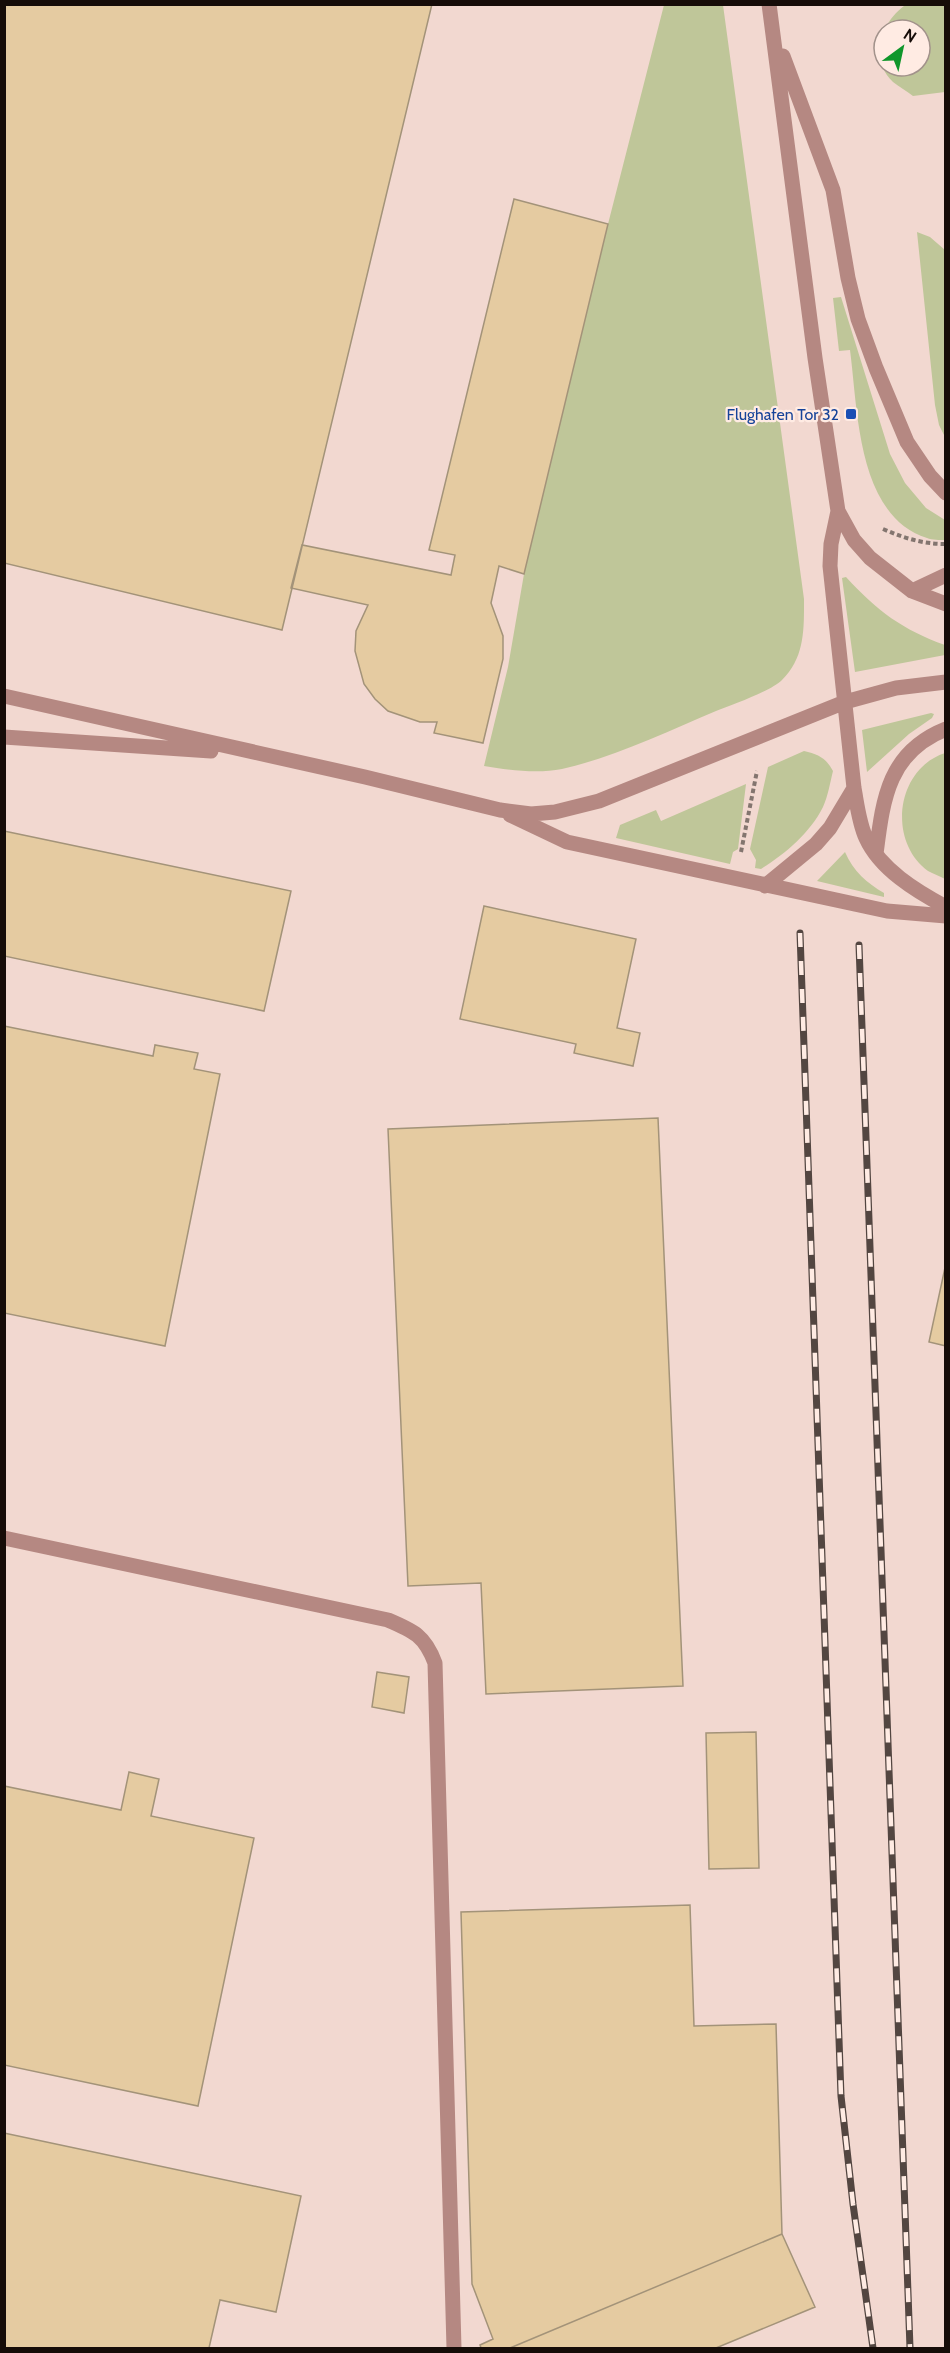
<svg xmlns="http://www.w3.org/2000/svg" width="950" height="2353" viewBox="0 0 950 2353" font-family="Cabin,sans-serif">
	<style>
		.built { fill: #f2d8d0; fill-rule: evenodd }
		.green { fill: #bfc699; fill-rule: evenodd }
		.building { fill: #e5cba1; stroke: #a39379; stroke-width: 1.5 }
		.lines { fill: none; stroke-linecap: round; stroke-linejoin: round }
		.path { stroke: #83756f; stroke-width: 4; stroke-dasharray: 4.5 3; stroke-linecap: butt }
		.service { stroke: #b58882; stroke-width: 15 }
		.rail-casing { stroke: #534641; stroke-width: 7 }
		.rail { stroke: #ffebe3; stroke-width: 4.5; stroke-dasharray: 14; stroke-linecap: butt }
		.transit-dot { fill: #1a4fb4; stroke: #ffebe3; stroke-width: 2 }
		.labels { text-anchor: middle; dominant-baseline: central; stroke-width: 4.5; stroke-linejoin: round; paint-order: stroke }
		.transit-label { font-size: 16px; fill: #164399; stroke: #ffebe3; text-anchor: end }
	</style>
	<rect width="100%" height="100%" fill="#ffebe3"/>
	<path class="built" d="M5 5H945V2348H5ZM884 30H920V66H884Z"/>
	<path class="green" d="M907 4 945 5V92L913 96C907 91 899 87 893 82 868 58 881 21 907 4ZM884 30H920V66H884Z
		M664 5H723L804 599C804 629 805 657 782 680 771 691 732 705 716 711 666 732 615 757 562 769 537 774 508 770 484 766L508 667 524 574 608 224Z
		M917 232 930 237 945 250V437L939 425 935 405Z
		M841 297 890 454 905 483 926 508 945 520V540C940 540 932 540 927 538 857 516 858 410 850 350L839 351 833 298Z
		M846 577C877 611 903 630 945 645V655L855 672 842 578Z
		M931 713 934 714 932 718 909 734 867 772 862 730Z
		M804 751C818 754 826 758 833 771 830 783 828 796 823 807 810 833 785 854 761 869L755 868 756 860 750 849 768 767Z
		M945 753H946L945 879C940 876 933 874 928 871 887 841 896 769 945 753Z
		M746 784 738 849 733 852 730 864 616 838 620 825 656 810 661 821Z
		M845 852C853 871 867 883 884 893V897L817 881Z"/>
	<path class="building" d="M4 4H432L282 630 4 563Z
		M514 199 608 224 524 574 499 566 491 603 503 636V659L483 743 434 733 437 722H420L388 711 375 699 364 684 355 651 356 631 368 605 291 588 302 545 451 575 455 555 429 550Z
		M4 831 291 891 264 1011 4 956Z
		M484 906 636 939 617 1028 640 1033 633 1066 574 1053 576 1044 460 1019Z
		M4 1026 153 1056 155 1045 198 1053 194 1069 220 1074 165 1346 4 1313Z
		M658 1118 683 1686 486 1694 481 1583 408 1586 388 1129Z
		M946 1263V1346L929 1342Z
		M377 1672 409 1677 404 1713 372 1707Z
		M756 1732 759 1868 709 1869 706 1733Z
		M129 1772 159 1779 151 1816 254 1838 198 2106 4 2065V1786L121 1810Z
		M690 1905 694 2026 776 2024 782 2234 510 2348H481L480 2345 493 2339 472 2284 461 1912Z
		M4 2133 301 2196 276 2312 220 2300 209 2348H4Z
		M782 2234 815 2307 716 2348H510Z"/>
	<g class="lines">
		<path class="path" d="M883 529C904 538 922 544 946 544
			M741 852 757 771"/>
		<path class="service" d="M769 4 815 358 838 511 831 544 830 566 854 788C857 804 859 823 866 838 880 869 916 891 946 907
			M783 56 833 190 848 278 858 319 876 368 907 442 930 476 946 493
			M838 511 854 540 870 558 912 591 946 604
			M912 591 946 575
			M4 696 365 777 500 810 531 814 555 812 599 801 845 702 896 688 946 682
			M4 737 211 751
			M510 815 567 842 887 911 946 916
			M876 854C883 799 888 752 946 729
			M765 886 816 844 830 828 854 788
			M4 1538 388 1620C414 1631 425 1636 435 1663L454 2348"/>
		<g class="rail-casing">
			<path id="rail" d="M800 933 841 2096 853 2204 873 2348
				M859 945 910 2348"/>
		</g>
		<use href="#rail" class="rail"/>
	</g>
	<rect class="transit-dot" x="845" y="408" width="12" height="12" rx="3"/>
	<g class="labels">
		<g class="transit-label">
			<text x="839" y="414">Flughafen Tor 32</text>
		</g>
	</g>
	<rect width="950" height="2353" fill="none" stroke="#160c08" stroke-width="12"/>
	<g transform="translate(902 48) rotate(33)"><circle r="28" fill="#ffebe3" stroke="#a2928b" stroke-width="1.5"/>
	<path d="M0-4.5L10 22L0 15L-10 22Z" fill="#10962b"/>
	<text y="-9" font-size="16" font-weight="bold" text-anchor="middle" fill="#160c08">N</text>
	</g>
</svg>
